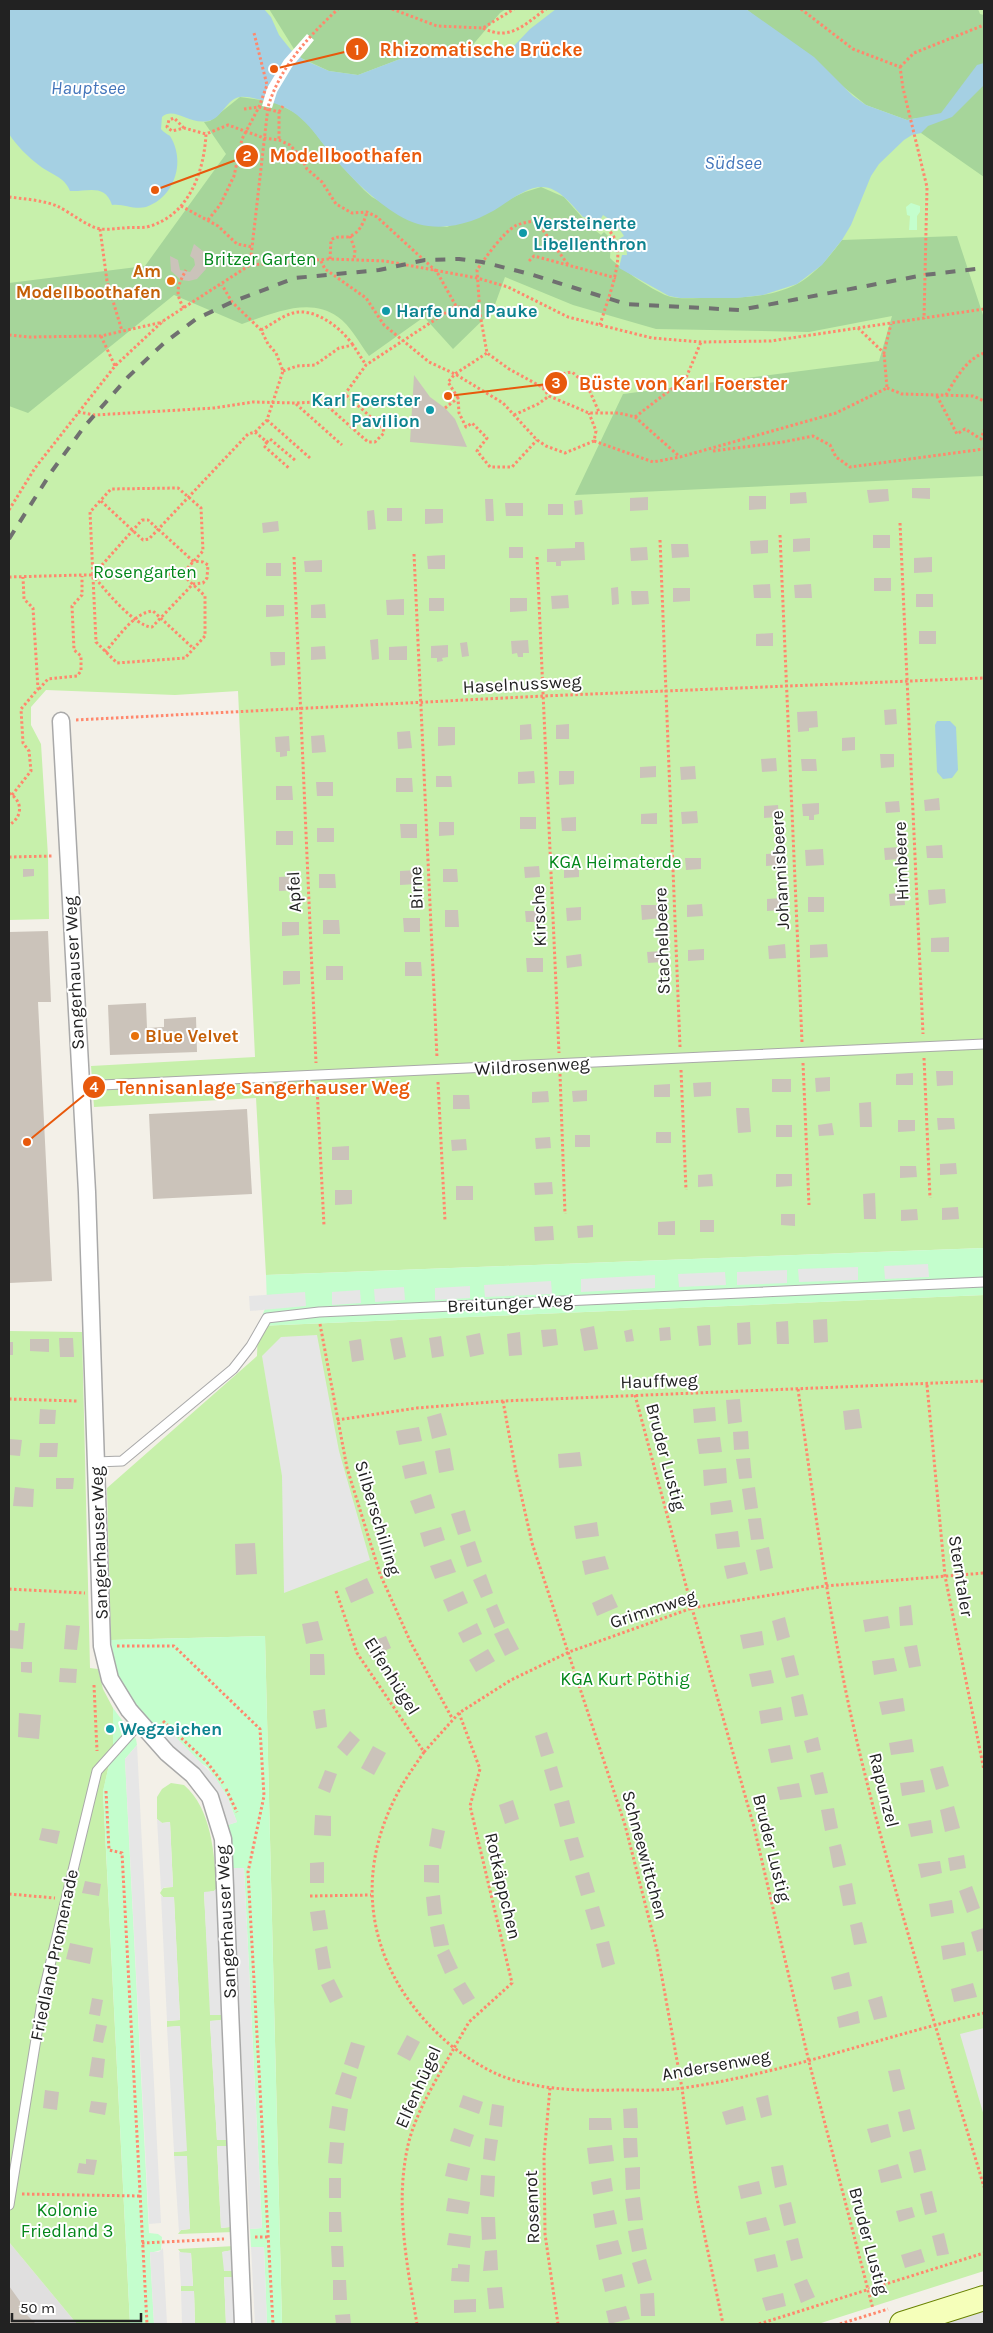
<svg xmlns="http://www.w3.org/2000/svg" width="993" height="2333" viewBox="0 0 993 2333" font-family="Karla,sans-serif">
	<style>
		.residential { fill: #e0dfdf }
		.grass { fill: #c7f0ab }
		.forest { fill: #a6d59a }
		.park { fill: #c4fecd }
		.parking { fill: #e6e6e6 }
		.water { fill: #a5d0e3 }
		.pier { fill: #fff }
		.building { fill: #cbc3ba }
		.lines { fill: none; stroke-linecap: round; stroke-linejoin: round }
		.lane-casing { stroke: #a9a9a9; stroke-width: 11 }
		.street-casing { stroke: #a9a9a9; stroke-width: 19 }
		.secondary-casing { stroke: #688200; stroke-width: 26 }
		.path { stroke: #ff886d; stroke-width: 3; stroke-dasharray: 2.5 2.5; stroke-linecap: butt }
		.lane { stroke: #fff; stroke-width: 9 }
		.street { stroke: #fff; stroke-width: 16 }
		.secondary { stroke: #f5ffba; stroke-width: 24 }
		.rail { stroke: #707070; stroke-width: 4; stroke-dasharray: 10 10; stroke-linecap: butt }
		.culture-dot { fill: #0f9aa8; stroke: #fff; stroke-width: 2 }
		.food-dot { fill: #e8710a; stroke: #fff; stroke-width: 2 }
		.labels { text-anchor: middle; dominant-baseline: central; stroke-width: 4; stroke-linejoin: round; paint-order: stroke }
		.culture-label { font-size: 18px; font-weight: bold; fill: #0d838f; stroke: #fff; text-anchor: start }
		.park-label { font-size: 18px; fill: #03871a; stroke: #fff }
		.food-label { font-size: 18px; font-weight: bold; fill: #c56008; stroke: #fff; text-anchor: end }
		.street-label { font-size: 18px; fill: #222; stroke: #fff }
		.water-label { font-size: 19px; font-style: italic; fill: #4476bb; stroke: #fff }
		.leader { fill: none; stroke: #e8590c; stroke-width: 2 }
		.callout-dot { fill: #e8590c; stroke: #fff; stroke-width: 2 }
		.mark-label { font-size: 15px; text-anchor: middle; font-weight: bold; fill: #fff }
		.callout-label { font-size: 19px; text-anchor: middle; font-weight: bold; fill: #e8590c; stroke: #fff; stroke-width: 4; stroke-linejoin: round; paint-order: stroke }
	</style>
	<rect width="100%" height="100%" fill="#f3f0e8"/>
	<path class="residential" d="M9 2242 77 2324H9Z
		M984 2311V2324H943Z"/>
	<path class="grass" d="M9 9H984V1248L266 1275 256 1098 94 1107 91 1066 255 1057 238 691 175 695 46 690 31 707V725L41 744 48 856 49 919 9 920Z
		M984 1295V2271L818 2324H282L265 1636 111 1640 107 1488 257 1356 258 1326Z
		M9 1331 82 1332 90 1668 98 1669 103 1689 113 1708V1747L103 1792 130 2324H77L9 2242Z
		M171 1783 184 1785C212 1809 214 1854 217 1888L214 1891 204 1893 211 2015H223V2020L210 2021 217 2140H230V2146L217 2147 221 2228 230 2227 234 2232 178 2234 181 2230 190 2229 186 2156H174V2152L186 2151 180 2026 167 2027V2021L180 2020 174 1898 163 1897 160 1893 163 1888 173 1887 170 1822 162 1823 157 1819V1797L162 1789Z
		M235 2246 233 2250 222 2252 236 2271V2277H224L226 2324H195L194 2291H181V2286H193L191 2253H181L178 2249Z"/>
	<path class="forest" d="M269 9H506L500 13 464 55 408 56 358 75 329 71 299 57Z
		M746 9H978L980 14 984 15V177L921 133 917 118 907 120 866 105Z
		M240 97 274 102 296 113 309 125 335 159 364 190 372 197 418 223 447 227 525 192 541 187 564 197 588 224 598 227 596 231 601 235 604 232 611 239 610 258C621 269 656 293 671 297 680 299 691 298 701 298 733 298 770 299 799 283 817 272 829 257 842 240L957 236 984 318V476L575 495 623 394 879 361 892 316 809 332 656 329 573 305 505 277 493 310 453 349 424 317 369 356C360 344 350 325 338 317 309 296 272 314 242 324L174 295 28 413 9 406V283L145 266 226 154 204 122 210 121Z"/>
	<path class="park" d="M911 203 920 206V212L917 216V230H909L910 216 907 215 906 207Z
		M984 1248V1295L258 1326 267 1304 266 1275Z
		M265 1636 282 2324H267L264 2247H251L250 2229 262 2228 244 1868H232L225 1826 237 1822 227 1796 207 1767 153 1732 117 1677 111 1640Z
		M113 1708 136 1739 137 1745 125 1759 149 2233 158 2234 162 2237 161 2250 150 2253 154 2324H130L103 1791 113 1747Z"/>
	<path class="parking" d="M928 1264 929 1277 885 1279 884 1266Z
		M858 1267V1280L799 1282 798 1269Z
		M787 1270V1283L737 1285V1272Z
		M725 1272 726 1285 679 1287 678 1274Z
		M655 1275V1288L581 1292V1279Z
		M551 1281 552 1294 485 1297 484 1285Z
		M470 1286V1298L435 1300V1288Z
		M404 1287 405 1300 375 1302 374 1289Z
		M360 1290 361 1303 332 1305V1292Z
		M305 1292 306 1306 250 1311 249 1296Z
		M317 1335 339 1451 370 1560 284 1593 282 1476 262 1356 281 1337Z
		M162 1723 215 1777 227 1796 237 1822 225 1826 156 1730Z
		M137 1745 161 2223 149 2224 125 1759Z
		M157 1819 162 1823 170 1822 173 1887H165L161 1890Z
		M232 1868H244L262 2228 250 2229Z
		M217 1888 223 2015H210L204 1892 214 1891Z
		M161 1895 163 1897H174L180 2020 167 2021Z
		M223 2020 230 2140H217L210 2021Z
		M180 2026 187 2151 174 2152 167 2027Z
		M984 2028V2116L960 2034Z
		M217 2146H230L233 2230 230 2227 221 2228Z
		M187 2156 190 2229 181 2230 179 2232 174 2156Z
		M251 2247H264L267 2324H255Z
		M163 2248 167 2324H154L150 2252H159Z
		M233 2250 236 2271H224L222 2252Z
		M179 2252 191 2253 193 2286H181Z
		M224 2277H236L238 2324H226Z
		M181 2291H194L195 2324H182Z"/>
	<path class="water" d="M9 9H264L271 17 279 35 291 50 304 60 329 71 358 75 408 56H500L510 50 530 29 556 9H746L814 57 853 96 866 105 907 120 941 113 977 65 984 63V85L952 117 928 126 921 133 912 135 904 140 879 164 871 176 851 225 842 240 822 265 797 284 763 295 737 298H680L669 296 619 268 622 255H627L626 245H621L619 239 624 236 618 227 614 230 609 225 612 221 603 215 600 220 583 217C573 206 559 187 542 187 527 187 512 199 501 206 471 226 431 236 398 215 374 200 354 181 336 160 312 132 303 108 262 100 256 99 247 96 240 97 226 99 222 119 208 121 189 125 174 106 162 117L161 129C163 132 169 135 170 136 186 161 175 197 146 207 134 210 122 203 112 205 105 183 87 192 70 191 65 177 50 174 40 166 28 157 17 146 9 134Z
		M937 721H950L956 727 958 770 952 778 943 779 937 772 935 725Z"/>
	<path class="pier" d="M307 34 314 40 292 67 277 92 272 108 262 106 267 88 284 60Z"/>
	<path class="building" d="M194 244 204 252 207 260 206 269 197 279 189 281 181 280 171 271 170 256 178 260 180 270 190 272 195 265 194 259 190 256Z
		M414 375 430 397 445 408 455 419 467 447 410 442Z
		M912 488H930V499L912 498Z
		M888 489 889 501 869 503 867 490Z
		M806 492 807 503 790 504V493Z
		M749 496H766V509L749 510Z
		M648 497V510L630 511V498Z
		M485 499H493L494 521H486Z
		M582 500 583 514 575 515 574 501Z
		M505 503H523V516H506Z
		M548 504H563V515H548Z
		M387 508H402V521H387Z
		M425 509H443V523L425 524Z
		M374 510 376 529 368 530 367 511Z
		M278 521 279 531 263 533 262 523Z
		M873 535H890V548H873Z
		M810 538V551L793 552V539Z
		M768 540V553L751 554 750 541Z
		M575 542H584L585 560 561 561V566H556V562H547V549L575 548Z
		M671 544H688L689 557 672 558Z
		M509 547H523V558H509Z
		M647 547 648 560 631 561 630 548Z
		M445 555V569H428L427 556Z
		M932 557V572L914 573V558Z
		M322 560V572H305L304 561Z
		M266 563H281V576H266Z
		M874 578H891V591H874Z
		M770 584 771 598H754L753 585Z
		M811 584 812 598H795L794 585Z
		M618 587 619 604 612 605 611 588Z
		M673 588H690V601L673 602Z
		M631 591H648L649 604 632 605Z
		M916 594H933V607H916Z
		M568 595 569 608 552 609 551 596Z
		M429 598H444V611H429Z
		M510 598H527V611L510 612Z
		M404 599V615H387L386 600Z
		M325 604 326 618H311V605Z
		M266 605H284V616L266 617Z
		M919 631H936V644H919Z
		M773 633V646H756V634Z
		M378 639 379 659 372 660 370 640Z
		M528 640 529 653H523V657H518L517 653 512 654 511 641Z
		M467 642 469 656 462 657 460 643Z
		M448 645V657L442 658 443 661 437 662V658H431V646Z
		M325 646 326 659 311 660V647Z
		M407 646V660H389V647Z
		M270 652H285V665L271 666Z
		M896 709 897 724 885 725 884 710Z
		M817 711 818 727 809 728V731L798 732 797 712Z
		M531 724 532 739 520 740V725Z
		M569 724V739H556V725Z
		M438 727H455V745L438 746Z
		M410 731 412 748 398 749 397 732Z
		M324 735 326 752 312 753 311 736Z
		M289 736 290 751H287V756L280 757V752H276L275 737Z
		M855 737V750L842 751V738Z
		M880 754H894V767L881 768Z
		M776 758 777 771 762 772 761 759Z
		M801 759H816L817 771H802Z
		M656 766V777L640 778V767Z
		M695 766 696 779 681 780 680 767Z
		M534 771 535 783 518 784V772Z
		M559 771H574V784L559 785Z
		M436 776H451L452 787H436Z
		M396 778H412L413 792H396Z
		M316 782H333V796H317Z
		M276 786H292L293 800H276Z
		M939 798 940 810 925 811 924 800Z
		M899 801 900 812 886 813 885 802Z
		M819 803V814L814 815V820H809V816H803L802 804Z
		M778 805 779 817 764 818V806Z
		M697 811 698 823 682 824 681 812Z
		M657 813V824H641V814Z
		M520 817H536V829H520Z
		M576 817V831H562L561 818Z
		M439 822H454V835L439 836Z
		M400 824H417V838H401Z
		M317 828H334V842H317Z
		M276 831H293V845H276Z
		M942 845 943 858H927L926 846Z
		M900 847 901 859 885 860 884 848Z
		M823 849 824 865 806 866 805 850Z
		M782 853V865L766 866V854Z
		M643 858H660V870H643Z
		M685 858H701V869L686 870Z
		M579 864V877L564 878V865Z
		M539 866 540 877 525 878 524 867Z
		M23 869H34V876L23 877Z
		M443 869H457L458 882H443Z
		M417 870V884L400 885V871Z
		M319 874H335L336 888H319Z
		M296 876V890L279 891V877Z
		M945 889 946 903 929 905 928 890Z
		M904 892 905 905 890 906 889 894Z
		M808 897H824V912H808Z
		M782 898 783 910 767 911V899Z
		M702 904 703 916 687 917V905Z
		M641 905H661V918L642 920Z
		M581 907V920L567 921 566 908Z
		M445 910H458L459 927H445Z
		M525 911H540L541 922H526Z
		M403 918H420V932H404Z
		M323 920H339L340 934H323Z
		M282 922H299V935L282 936Z
		M48 931 51 1002H38L52 1281 9 1283V932Z
		M949 937V952H931V938Z
		M785 944 786 958 769 959 768 946Z
		M827 944 828 957 810 958V945Z
		M704 949V960L688 961V950Z
		M662 951V962L648 963 647 952Z
		M581 954 582 966 567 968 566 956Z
		M526 958H543V972H527Z
		M405 962H421L422 976H405Z
		M326 966H343V980H326Z
		M283 971H300V984L283 985Z
		M146 1003 147 1028 164 1027V1019L196 1017 197 1052 110 1055 108 1005Z
		M936 1071H953V1085L937 1086Z
		M913 1073V1085H896V1074Z
		M830 1077V1091L816 1092 815 1078Z
		M772 1079H791V1092H772Z
		M711 1082V1096L694 1097 693 1083Z
		M670 1084V1097H654V1085Z
		M587 1090V1101L573 1102 572 1091Z
		M548 1091 549 1102 532 1103V1092Z
		M453 1095H469L470 1109H453Z
		M871 1102 872 1127H860L859 1103Z
		M736 1108H749L751 1132 738 1133Z
		M247 1109 252 1194 153 1199 149 1114Z
		M937 1118H954L955 1129 938 1130Z
		M898 1120H915V1131L898 1132Z
		M832 1123 834 1135 819 1136 818 1125Z
		M776 1125H792V1137H776Z
		M656 1132H671V1143H656Z
		M575 1135H590V1147H575Z
		M550 1137 551 1148 536 1149 535 1138Z
		M466 1139 467 1150 452 1151 451 1140Z
		M349 1146V1160H332V1147Z
		M956 1163 957 1174 940 1175V1164Z
		M900 1166H916L917 1177 900 1178Z
		M712 1174 713 1186 698 1187V1175Z
		M776 1174H792V1186L776 1187Z
		M552 1182 553 1194 535 1195 534 1183Z
		M456 1186H473V1200H456Z
		M335 1190H352V1204L335 1205Z
		M875 1193 876 1219H864L863 1194Z
		M958 1207 959 1219 942 1220V1208Z
		M917 1209 918 1220 901 1221V1210Z
		M781 1214H795V1226L781 1225Z
		M700 1220H714V1232H700Z
		M675 1221V1235H658V1222Z
		M593 1225V1237L578 1238 577 1226Z
		M553 1226 554 1240 535 1241 534 1227Z
		M827 1319 828 1342 814 1343 813 1320Z
		M788 1321 789 1344H777L776 1322Z
		M750 1322 751 1344 738 1345 737 1323Z
		M710 1325 711 1345 699 1346 697 1326Z
		M594 1326 598 1349 584 1351 580 1329Z
		M670 1327 671 1340 660 1341 659 1328Z
		M556 1329 558 1345 543 1347 541 1330Z
		M632 1329 634 1341 626 1342 624 1331Z
		M520 1332 522 1355 509 1356 507 1334Z
		M480 1333 484 1354 470 1357 466 1336Z
		M441 1336 444 1356 432 1358 429 1338Z
		M402 1337 406 1357 394 1360 390 1339Z
		M59 1338H73L74 1357H60Z
		M30 1339H49V1352L30 1351Z
		M361 1339 364 1360 352 1362 349 1341Z
		M9 1342H13V1355H9Z
		M740 1399 742 1422 728 1424 726 1400Z
		M715 1407 716 1421 694 1423 693 1409Z
		M40 1409 56 1410 55 1424H39Z
		M859 1409 862 1428 845 1430 843 1411Z
		M441 1413 447 1435 432 1439 427 1417Z
		M419 1427 422 1441 399 1445 396 1431Z
		M748 1431 749 1449 734 1450 733 1432Z
		M720 1437 722 1452 699 1454 697 1439Z
		M9 1439 22 1440 20 1456 9 1455Z
		M40 1443H58L57 1457H39Z
		M450 1448 454 1470 439 1473 435 1451Z
		M580 1452 582 1466 559 1468 558 1454Z
		M750 1458 752 1478 739 1479 736 1459Z
		M424 1461 427 1474 405 1479 402 1466Z
		M726 1468 727 1483 704 1486 703 1470Z
		M56 1478H74L73 1489H56Z
		M15 1487 34 1489 33 1507 13 1506Z
		M755 1487 758 1508 745 1510 742 1489Z
		M431 1494 435 1508 415 1514 410 1501Z
		M731 1500 733 1512 711 1515 710 1503Z
		M465 1510 471 1531 458 1535 451 1514Z
		M761 1518 764 1539 751 1540 748 1519Z
		M597 1522 599 1536 576 1539 574 1526Z
		M441 1527 445 1540 424 1547 420 1533Z
		M738 1531 740 1547 717 1549 715 1534Z
		M475 1541 482 1562 467 1567 460 1546Z
		M255 1543 257 1574 236 1575 235 1544Z
		M769 1547 773 1568 760 1571 756 1550Z
		M605 1556 609 1569 585 1575 582 1561Z
		M451 1559 456 1572 435 1579 430 1566Z
		M745 1562 748 1574 727 1579 724 1566Z
		M486 1574 493 1593 481 1598 473 1580Z
		M367 1578 374 1593 351 1603 345 1588Z
		M463 1591 468 1603 448 1612 443 1600Z
		M612 1594 618 1607 597 1616 592 1603Z
		M497 1604 505 1623 494 1628 486 1609Z
		M911 1605 913 1625 900 1626 899 1607Z
		M888 1616 890 1628 865 1632 863 1620Z
		M785 1617 790 1637 777 1641 772 1621Z
		M318 1621 323 1640 306 1644 302 1624Z
		M19 1623H25L23 1649 9 1648V1630L18 1631Z
		M477 1623 482 1634 463 1643 458 1633Z
		M66 1625 80 1626 77 1650 64 1649Z
		M508 1628 519 1649 505 1656 494 1634Z
		M762 1631 764 1645 743 1649 740 1635Z
		M386 1636 391 1648 370 1657 365 1644Z
		M917 1645 921 1666 909 1668 904 1647Z
		M488 1649 495 1661 476 1672 469 1660Z
		M310 1654H324L325 1675H310Z
		M794 1655 799 1675 786 1678 781 1658Z
		M894 1658 897 1671 874 1675 872 1661Z
		M21 1662H32V1673L21 1672Z
		M60 1668 77 1669 76 1683 59 1682Z
		M771 1670 774 1683 752 1687 749 1674Z
		M803 1694 808 1715 795 1717 791 1697Z
		M903 1698 905 1711 882 1715 879 1702Z
		M781 1707 783 1720 761 1724 759 1711Z
		M325 1709 327 1727 316 1729 313 1711Z
		M19 1713 41 1715 39 1739 18 1737Z
		M350 1731 360 1740 347 1756 337 1747Z
		M547 1732 554 1753 541 1757 535 1736Z
		M818 1737 821 1750 807 1753 804 1741Z
		M912 1739 914 1752 891 1755 889 1743Z
		M790 1745 793 1759 771 1763 768 1749Z
		M373 1746 386 1753 374 1775 361 1768Z
		M557 1766 563 1787 550 1791 544 1770Z
		M943 1766 949 1786 936 1790 930 1769Z
		M325 1770 337 1774 330 1793 318 1788Z
		M823 1772 828 1793 815 1795 810 1775Z
		M923 1780 925 1792 902 1796 900 1783Z
		M799 1783 802 1797 780 1800 777 1787Z
		M513 1800 519 1819 505 1824 499 1805Z
		M569 1800 575 1823 560 1827 554 1804Z
		M954 1806 960 1828 945 1832 940 1810Z
		M834 1808 838 1828 825 1831 821 1810Z
		M315 1815 331 1816V1836L314 1835Z
		M931 1820 933 1833 911 1837 908 1824Z
		M42 1828 60 1831 57 1844 39 1840Z
		M432 1828 445 1831 441 1849 429 1846Z
		M578 1837 584 1857 570 1861 564 1840Z
		M841 1844 846 1865 833 1868 829 1847Z
		M964 1855 966 1868 950 1871 948 1858Z
		M940 1861 942 1873 921 1878 918 1864Z
		M324 1862V1883H310V1863Z
		M424 1865H439V1883L424 1882Z
		M589 1872 595 1892 581 1896 575 1876Z
		M85 1881 101 1884 99 1896 82 1893Z
		M852 1883 856 1904 843 1906 839 1886Z
		M972 1886 980 1908 967 1913 959 1891Z
		M440 1895 442 1914 428 1916 426 1897Z
		M952 1900 954 1913 931 1917 929 1904Z
		M599 1906 605 1926 591 1930 585 1910Z
		M325 1910 328 1929 313 1931 310 1912Z
		M862 1922 867 1943 854 1945 850 1925Z
		M444 1924 449 1945 434 1947 430 1927Z
		M984 1928V1950L977 1952 971 1932Z
		M609 1941 615 1964 602 1968 596 1944Z
		M964 1942 966 1955 943 1960 941 1946Z
		M70 1943 93 1948 90 1964 66 1959Z
		M327 1946 331 1968 318 1970 315 1949Z
		M449 1949 458 1968 445 1974 437 1955Z
		M849 1972 852 1986 834 1990 831 1977Z
		M334 1979 343 1997 330 2003 321 1985Z
		M465 1982 475 1998 463 2005 453 1989Z
		M973 1983 977 1997 954 2002 951 1989Z
		M882 1996 887 2017 874 2020 868 2000Z
		M92 1998 103 2000 100 2016 89 2014Z
		M858 2011 860 2023 839 2028 837 2017Z
		M96 2024 107 2026 103 2043 93 2041Z
		M407 2035 420 2042 410 2061 397 2054Z
		M351 2042 365 2046 358 2069 344 2064Z
		M92 2057 105 2059 103 2078 89 2076Z
		M900 2069 905 2089 893 2092 888 2071Z
		M342 2072 357 2077 351 2099 335 2094Z
		M45 2090 59 2092 57 2110 43 2108Z
		M463 2095 483 2102 479 2114 459 2107Z
		M768 2095 772 2115 761 2118 756 2098Z
		M91 2101 107 2103 105 2115 89 2112Z
		M492 2104 504 2106 502 2127 489 2125Z
		M332 2106 348 2109 345 2131 329 2128Z
		M743 2106 746 2120 726 2125 722 2112Z
		M637 2108 638 2128H624L623 2109Z
		M910 2109 915 2129 903 2132 898 2112Z
		M589 2118H611L612 2130H589Z
		M888 2124 891 2137 871 2143 867 2129Z
		M454 2128 474 2135 470 2147 450 2141Z
		M485 2138 498 2140 495 2161 483 2159Z
		M623 2138H637L638 2157 624 2158Z
		M330 2142 344 2143 342 2164 328 2163Z
		M612 2145 614 2161 589 2164 587 2148Z
		M921 2149 926 2170 914 2173 909 2152Z
		M86 2159 97 2160 94 2175 77 2173 79 2163 86 2164Z
		M448 2163 470 2168 467 2181 445 2176Z
		M898 2164 902 2178 881 2183 878 2170Z
		M783 2165 787 2185 775 2188 771 2167Z
		M640 2167V2189L626 2190 625 2168Z
		M481 2175 495 2176 494 2197 480 2195Z
		M329 2178H341V2198H329Z
		M611 2178 613 2191 593 2195 591 2182Z
		M759 2181 762 2194 741 2199 738 2186Z
		M932 2191 937 2212 925 2215 920 2194Z
		M640 2197 643 2220 628 2221 625 2199Z
		M448 2198 470 2202 468 2214 446 2211Z
		M791 2202 796 2223 784 2226 779 2205Z
		M912 2207 915 2217 899 2222 896 2211Z
		M614 2210 617 2224 595 2228 593 2214Z
		M329 2212H341L342 2232H329Z
		M481 2217H495L496 2239 482 2240Z
		M766 2217 770 2230 749 2235 746 2222Z
		M643 2228 647 2249 632 2252 628 2231Z
		M449 2233 471 2236 470 2248 447 2245Z
		M944 2233 949 2254 937 2256 932 2236Z
		M798 2238 803 2258 791 2261 786 2241Z
		M618 2240 622 2254 599 2260 596 2245Z
		M331 2246H343L344 2267H332Z
		M921 2249 925 2262 905 2268 901 2255Z
		M497 2250 498 2270 483 2271 485 2251Z
		M775 2254 778 2267 757 2272 754 2259Z
		M646 2259 652 2280 638 2284 632 2263Z
		M458 2264 470 2265 469 2282 451 2281 452 2268H458Z
		M622 2274 625 2287 605 2292 602 2279Z
		M807 2279 815 2297 801 2303 794 2284Z
		M333 2280H346L347 2300H333Z
		M9 2286 27 2311 25 2313 36 2324H9Z
		M502 2287 504 2308 489 2309 487 2288Z
		M654 2293 655 2316H641L640 2294Z
		M783 2293 786 2306 766 2311 762 2298Z
		M476 2299V2312L454 2313V2300Z
		M626 2306 630 2319 609 2324 606 2311Z
		M350 2314 351 2324H336L335 2315Z"/>
	<g class="lines">
		<g class="lane-casing">
			<path id="lane" d="M80 1086 984 1044
				M96 1462 122 1461 233 1369 251 1346 267 1318 319 1312 984 1282
				M9 2205 44 1990 97 1771 140 1723"/>
		</g>
		<g class="street-casing">
			<path id="street" d="M61 721 87 1192 102 1646 110 1679 129 1710 167 1753 193 1775 210 1797 223 1839 243 2324"/>
		</g>
		<g class="secondary-casing">
			<path id="secondary" d="M902 2324 984 2298"/>
		</g>
		<path class="path" d="M392 9 437 26 483 28 514 9
			M801 9 853 49 900 67 903 88 927 187 924 319
			M483 28C510 42 525 24 546 9
			M900 67 914 53 984 25
			M244 109 259 107 279 112V140
			M279 112 283 106
			M184 128 174 118 169 120 167 127 172 131 184 128 206 134
			M9 197C25 199 42 200 57 206 70 212 89 228 101 229 109 230 117 228 124 228 132 227 140 228 147 227 189 216 204 172 206 134L228 125 264 138 279 140 290 145 301 157 307 169 322 182 336 204 352 213 367 212 377 217 437 272 456 306 480 314
			M181 206 218 226 237 244 252 247
			M208 220 220 205 234 176 242 139 259 107 267 85 254 33
			M537 222 569 266
			M100 229 107 281 122 331
			M350 236 355 250 354 259
			M330 259 331 240C336 236 341 237 347 237 359 235 364 222 367 212
			M321 261 325 269 366 298 384 325 429 362 455 374 503 403 537 440 546 446 565 453 594 441 596 431 589 413
			M529 261 534 256 616 278
			M250 265 268 107C280 67 308 37 338 9
			M184 308C174 293 178 285 186 270
			M600 325C606 303 625 260 615 239 613 235 607 227 603 225 588 217 529 218 515 226 503 233 485 258 477 270L480 314 487 353 509 369 542 387 549 396 589 413H619L635 417 680 457
			M858 328 884 353 891 324
			M261 330C271 325 282 316 293 313 315 307 341 328 353 345
			M9 335 29 337 101 336 163 322
			M101 336 115 366
			M283 371 297 366 315 365 339 348 353 345 366 365
			M542 387C552 379 560 373 572 372L587 385 599 412
			M887 388 902 394 973 396 984 401
			M946 395C955 380 966 359 984 353
			M937 396 957 434 965 429 981 439 984 430
			M458 398 448 382 455 374 487 353
			M324 403 368 442H375L384 433 383 428 345 394
			M296 404 342 445
			M445 408 458 398 459 413 466 427 472 423 487 438 477 451 490 467H512L537 440
			M78 412 95 415 214 408 253 402 296 403 338 401 345 394 366 365 456 306
			M514 415 538 404 549 396
			M635 417 686 378 701 342
			M267 420 310 458
			M255 432 267 442 270 439 296 461
			M594 441 653 462 680 457 836 413 887 388 884 353
			M267 442 264 446 290 469
			M713 451 783 442 813 436 830 445 836 457 850 467 984 449
			M101 501 143 540 149 539 248 434 255 432 267 420 283 371 276 353 268 344 261 330 232 302 222 285
			M9 510 35 468 115 366 163 321 250 265 330 259 385 261 477 278 508 287 568 317 652 338 701 342 771 341 984 309
			M142 520H148L193 561 203 562 208 565 207 578 203 583 193 584 152 627C135 627 103 588 93 575Z
			M900 523 923 1034
			M780 535 802 1042
			M660 540 680 1047
			M414 554 437 1058
			M294 557 316 1063
			M537 557 559 1053
			M9 577 82 575H93L182 574 205 596V636L185 658 117 663 96 642 90 512 111 489 178 488 201 508 203 551 182 574
			M105 652C117 639 134 612 153 611L194 649
			M39 689 48 679 77 676 81 671V656L74 650 72 606 82 595V576
			M76 720 543 696 984 678
			M9 793C23 801 23 817 9 825
			M12 795 31 771 29 751 23 743 21 709 38 689 33 608 24 599 23 577
			M9 857 53 856
			M924 1058 930 1198
			M803 1063 809 1205
			M681 1070 686 1190
			M560 1074 565 1214
			M438 1082 445 1221
			M317 1087 324 1226
			M320 1324 347 1468 380 1574 411 1643 452 1718
			M927 1385 945 1576 984 1770
			M798 1389C813 1497 827 1604 850 1711 886 1872 937 2029 984 2187
			M635 1395 692 1608 754 1827 809 2062 873 2309
			M9 1399 78 1401
			M503 1401 516 1472 532 1543 625 1825 657 1950 682 2088 696 2194 723 2324
			M337 1420 417 1408 503 1401 984 1381
			M9 1589 85 1593
			M336 1591 357 1653 424 1752C416 1764 408 1775 401 1787 347 1882 371 1980 454 2048 438 2077 418 2108 409 2141 394 2201 407 2265 417 2324
			M117 1646H174L260 1729 264 1796 248 1872 273 2324
			M94 1685 97 1751
			M459 1713 480 1769 470 1806 512 1983 469 2022 454 2048C468 2058 483 2068 499 2075 537 2090 578 2091 619 2090 640 2090 662 2091 683 2088 786 2073 883 2036 984 2013
			M163 1721 206 1761 223 1783
			M424 1752 459 1713 511 1680 569 1652 692 1608 825 1586 984 1573
			M226 1789 237 1812
			M106 1791 109 1850 122 1853 147 2324
			M9 1894 55 1898
			M310 1896 371 1895
			M550 2088 544 2156 545 2234 558 2324
			M22 2194 140 2196
			M255 2237H269
			M142 2243 224 2239
			M759 2324 984 2253
			M840 2324 888 2309"/>
		<use href="#lane" class="lane"/>
		<use href="#street" class="street"/>
		<use href="#secondary" class="secondary"/>
		<path class="rail" d="M9 539 52 471 84 427 128 377 164 343 196 319 232 302 295 278 379 270 425 260 459 259 482 262 530 274 626 304 740 310 924 275 984 268"/>
	</g>
	<g class="culture-dot">
		<circle cx="523" cy="233" r="5"/>
		<circle cx="386" cy="311" r="5"/>
		<circle cx="430" cy="410" r="5"/>
		<circle cx="110" cy="1729" r="5"/>
	</g>
	<g class="food-dot">
		<circle cx="171" cy="281" r="5"/>
		<circle cx="135" cy="1036" r="5"/>
	</g>
	<g class="labels">
		<g class="culture-label">
			<text x="533" y="223">Versteinerte<tspan x="533" dy="21">Libellenthron</tspan></text>
			<text x="396" y="311">Harfe und Pauke</text>
			<text x="420" y="400" text-anchor="end">Karl Foerster<tspan x="420" dy="21">Pavilion</tspan></text>
			<text x="120" y="1729">Wegzeichen</text>
		</g>
		<g class="park-label">
			<text x="260" y="259">Britzer Garten</text>
			<text x="145" y="572">Rosengarten</text>
			<text x="615" y="862">KGA Heimaterde</text>
			<text x="625" y="1679">KGA Kurt Pöthig</text>
			<text x="67" y="2210">Kolonie<tspan x="67" dy="21">Friedland 3</tspan></text>
		</g>
		<g class="food-label">
			<text x="161" y="271">Am<tspan x="161" dy="21">Modellboothafen</tspan></text>
			<text x="145" y="1036" text-anchor="start">Blue Velvet</text>
		</g>
		<g class="street-label">
			<text transform="translate(522 684) rotate(-3)">Haselnussweg</text>
			<text transform="translate(901 861) rotate(-92)">Himbeere</text>
			<text transform="translate(780 870) rotate(-93)">Johannisbeere</text>
			<text transform="translate(416 888) rotate(-92)">Birne</text>
			<text transform="translate(294 892) rotate(-93)">Apfel</text>
			<text transform="translate(539 916) rotate(-92)">Kirsche</text>
			<text transform="translate(662 941) rotate(-92)">Stachelbeere</text>
			<text transform="translate(74 973) rotate(-93)">Sangerhauser Weg</text>
			<text transform="translate(532 1066) rotate(-3)">Wildrosenweg</text>
			<text transform="translate(510 1303) rotate(-3)">Breitunger Weg</text>
			<text transform="translate(659 1381) rotate(-2)">Hauffweg</text>
			<text transform="translate(666 1457) rotate(75)">Bruder Lustig</text>
			<text transform="translate(378 1518) rotate(73)">Silberschilling</text>
			<text transform="translate(99 1543) rotate(-92)">Sangerhauser Weg</text>
			<text transform="translate(961 1576) rotate(81)">Sterntaler</text>
			<text transform="translate(653 1609) rotate(-18)">Grimmweg</text>
			<text transform="translate(392 1676) rotate(58)">Elfenhügel</text>
			<text transform="translate(884 1790) rotate(76)">Rapunzel</text>
			<text transform="translate(772 1848) rotate(76)">Bruder Lustig</text>
			<text transform="translate(645 1855) rotate(75)">Schneewittchen</text>
			<text transform="translate(503 1886) rotate(77)">Rotkäppchen</text>
			<text transform="translate(226 1922) rotate(-93)">Sangerhauser Weg</text>
			<text transform="translate(54 1955) rotate(-78)">Friedland Promenade</text>
			<text transform="translate(716 2065) rotate(-10)">Andersenweg</text>
			<text transform="translate(418 2087) rotate(-66)">Elfenhügel</text>
			<text transform="translate(532 2207) rotate(-92)">Rosenrot</text>
			<text transform="translate(869 2241) rotate(75)">Bruder Lustig</text>
		</g>
		<g class="water-label">
			<text x="88" y="88">Hauptsee</text>
			<text x="733" y="163">Südsee</text>
		</g>
	</g>
	<path class="leader" d="M274 69L357 49M155 190L247 156M448 396L556 383M27 1142L94 1087"/>
	<g class="callout-dot">
		<circle cx="274" cy="69" r="5"/>
		<circle cx="155" cy="190" r="5"/>
		<circle cx="448" cy="396" r="5"/>
		<circle cx="27" cy="1142" r="5"/>
		<circle cx="357" cy="49" r="12"/>
		<circle cx="247" cy="156" r="12"/>
		<circle cx="556" cy="383" r="12"/>
		<circle cx="94" cy="1087" r="12"/>
	</g>
	<g class="mark-label">
		<text x="357" y="55">1</text>
		<text x="247" y="161">2</text>
		<text x="556" y="388">3</text>
		<text x="94" y="1092">4</text>
	</g>
	<g class="callout-label">
		<text x="481" y="56">Rhizomatische Brücke</text>
		<text x="346" y="162">Modellboothafen</text>
		<text x="683" y="390">Büste von Karl Foerster</text>
		<text x="263" y="1094">Tennisanlage Sangerhauser Weg</text>
	</g>
	<rect width="993" height="2333" fill="none" stroke="#222222" stroke-width="20"/>
	<path d="M12 2313v8h129v-8" fill="none" stroke="#222222" stroke-width="2.5"/>
	<text x="20" y="2313" font-size="15" fill="#222222" stroke="#ffffff" stroke-width="4" paint-order="stroke">50 m</text>
</svg>
